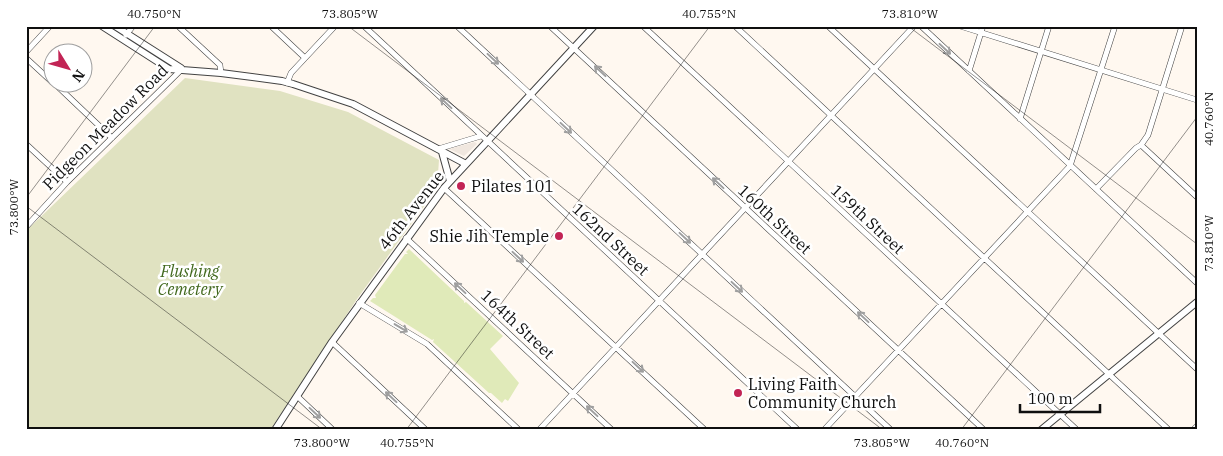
<svg xmlns="http://www.w3.org/2000/svg" width="1223" height="456" viewBox="0 0 1223 456" font-family="'IBM Plex Serif',serif">
	<style>
		.green { fill: #e0eab9 }
		.cemetery { fill: #e0e2c1 }
		.plaza { fill: #f0e7df }
		.lines { fill: none; stroke-linecap: round; stroke-linejoin: round }
		.minor-casing { stroke: #424242; stroke-width: 6 }
		.tertiary-casing { stroke: #424242; stroke-width: 8 }
		.minor { stroke: #fff; stroke-width: 5 }
		.tertiary { stroke: #fff; stroke-width: 6 }
		.oneway { stroke: #9f9f9f }
		.ticks { fill: none; stroke: #0f0f0f; stroke-width: 1; stroke-opacity: 0.45 }
		.poi-dot { fill: #c22455; stroke: #fff; stroke-width: 2 }
		.labels { text-anchor: middle; dominant-baseline: central; stroke-width: 5; stroke-linejoin: round; paint-order: stroke }
		.street-label { font-size: 16px; fill: #0f0f0f; stroke: #fff }
		.poi-label { font-size: 16px; fill: #0f0f0f; stroke: #fff; text-anchor: start }
		.park-label { font-size: 16px; font-style: italic; fill: #41681d; stroke: #fff }
		.neatline { fill: none; stroke: #0f0f0f; stroke-width: 2 }
		.ticks-label { font-size: 12px; text-anchor: middle; fill: #0f0f0f }
	</style>
	<rect width="100%" height="100%" fill="#fff8f0"/>
	<path class="green" d="M409 249 464 301V303L466 302 503 336 490 349 519 383 508 401 505 399 502 403 491 393H489L433 342 434 339 432 340 370 301 373 298H376L375 295 405 254H408L406 252Z"/>
	<path class="cemetery" d="M185 78 280 91 348 112 439 160 437 188 357 299 270 430H26V231Z"/>
	<path class="plaza" d="M475 142 477 144 464 156 449 149Z"/>
	<g class="lines">
		<g class="minor-casing">
			<path id="minor" d="M178 26 220 65 221 73
				M271 26 305 58
				M364 26 798 430
				M457 26 891 430
				M550 26 984 430
				M643 26 1077 430
				M735 26 1169 430
				M828 26 1197 369
				M921 26 1197 283
				M960 26 1197 100
				M126 35 133 26
				M26 52 50 26
				M26 58 52 82
				M969 71 983 26
				M53 82 112 138
				M287 83 291 73 335 26
				M1020 119 1049 26
				M26 144 67 182
				M1141 145 1197 197
				M438 149 481 136
				M444 188 705 430
				M1096 189 1136 148 1141 145 1148 135 1182 26
				M26 227 67 182 182 69
				M406 238 612 430
				M359 303 427 344 519 430
				M332 342 426 430
				M297 396 333 430
				M539 430 914 26
				M824 430 1070 166 1115 26
				M1193 430 1197 426"/>
		</g>
		<g class="tertiary-casing">
			<path id="tertiary" d="M102 26 169 69 221 73 282 81 293 84 353 104 466 164
				M115 26 181 68
				M442 152 450 181
				M275 430 332 342 444 188 594 26
				M1041 430 1197 302"/>
		</g>
		<use href="#minor" class="minor"/>
		<use href="#tertiary" class="tertiary"/>
	</g>
	<defs><path id="oneway-shaft" d="M-6 0H5M1.5-3L5.5 0L1.5 3" fill="none" stroke-width="1.6" stroke-linecap="round" stroke-linejoin="round" transform="scale(1.25)"/></defs>
	<g class="oneway">
		<use href="#oneway-shaft" transform="translate(945 49) rotate(43)"/>
		<use href="#oneway-shaft" transform="translate(493 59) rotate(43)"/>
		<use href="#oneway-shaft" transform="translate(600 71) rotate(-137)"/>
		<use href="#oneway-shaft" transform="translate(446 103) rotate(-137)"/>
		<use href="#oneway-shaft" transform="translate(566 128) rotate(43)"/>
		<use href="#oneway-shaft" transform="translate(718 183) rotate(-137)"/>
		<use href="#oneway-shaft" transform="translate(685 238) rotate(43)"/>
		<use href="#oneway-shaft" transform="translate(518 257) rotate(43)"/>
		<use href="#oneway-shaft" transform="translate(737 287) rotate(43)"/>
		<use href="#oneway-shaft" transform="translate(460 288) rotate(-137)"/>
		<use href="#oneway-shaft" transform="translate(863 317) rotate(-137)"/>
		<use href="#oneway-shaft" transform="translate(401 328) rotate(31)"/>
		<use href="#oneway-shaft" transform="translate(638 367) rotate(43)"/>
		<use href="#oneway-shaft" transform="translate(391 397) rotate(-137)"/>
		<use href="#oneway-shaft" transform="translate(592 411) rotate(-137)"/>
		<use href="#oneway-shaft" transform="translate(315 413) rotate(43)"/>
	</g>
	<path class="ticks" d="M348 26 883 430M908 26 1197 244M26 198 155 26M26 206 323 430M406 430 710 26M961 430 1197 117"/>
	<g class="poi-dot">
		<circle cx="461" cy="186" r="5"/>
		<circle cx="559" cy="236" r="5"/>
		<circle cx="738" cy="393" r="5"/>
	</g>
	<g class="labels">
		<g class="street-label">
			<text transform="translate(105 127) rotate(-45)">Pidgeon Meadow Road</text>
			<text transform="translate(411 210) rotate(-52)">46th Avenue</text>
			<text transform="translate(775 219) rotate(43)">160th Street</text>
			<text transform="translate(868 219) rotate(43)">159th Street</text>
			<text transform="translate(611 239) rotate(43)">162nd Street</text>
			<text transform="translate(518 324) rotate(43)">164th Street</text>
		</g>
		<g class="poi-label">
			<text x="471" y="186">Pilates 101</text>
			<text x="549" y="236" text-anchor="end">Shie Jih Temple</text>
			<text x="748" y="384">Living Faith<tspan x="748" dy="18">Community Church</tspan></text>
		</g>
		<g class="park-label">
			<text x="190" y="271">Flushing<tspan x="190" dy="18">Cemetery</tspan></text>
		</g>
	</g>
	<rect width="1223" height="456" fill="none" stroke="#ffffff" stroke-width="55"/>
	<g transform="translate(68 68) rotate(127)"><circle r="24" fill="#ffffff" stroke="#9f9f9f"/>
	<path d="M0-4L9 19L0 12L-9 19Z" fill="#c22455"/>
	<text y="-8" font-size="14" font-weight="bold" text-anchor="middle" fill="#0f0f0f">N</text>
	</g>
	<path d="M1020 404v8h80v-8" fill="none" stroke="#0f0f0f" stroke-width="2.5"/>
	<text x="1028" y="404" font-size="15" fill="#0f0f0f" stroke="#ffffff" stroke-width="4" paint-order="stroke">100 m</text>
	<rect x="28" y="28" width="1168" height="400" class="neatline"/>
	<g class="ticks-label">
		<text x="154" y="18">40.750°N</text>
		<text x="350" y="18">73.805°W</text>
		<text x="709" y="18">40.755°N</text>
		<text x="910" y="18">73.810°W</text>
		<text transform="translate(1209 119) rotate(-90)" y="4">40.760°N</text>
		<text transform="translate(14 207) rotate(-90)" y="4">73.800°W</text>
		<text transform="translate(1209 243) rotate(-90)" y="4">73.810°W</text>
		<text x="322" y="447">73.800°W</text>
		<text x="407" y="447">40.755°N</text>
		<text x="882" y="447">73.805°W</text>
		<text x="962" y="447">40.760°N</text>
	</g>
</svg>
